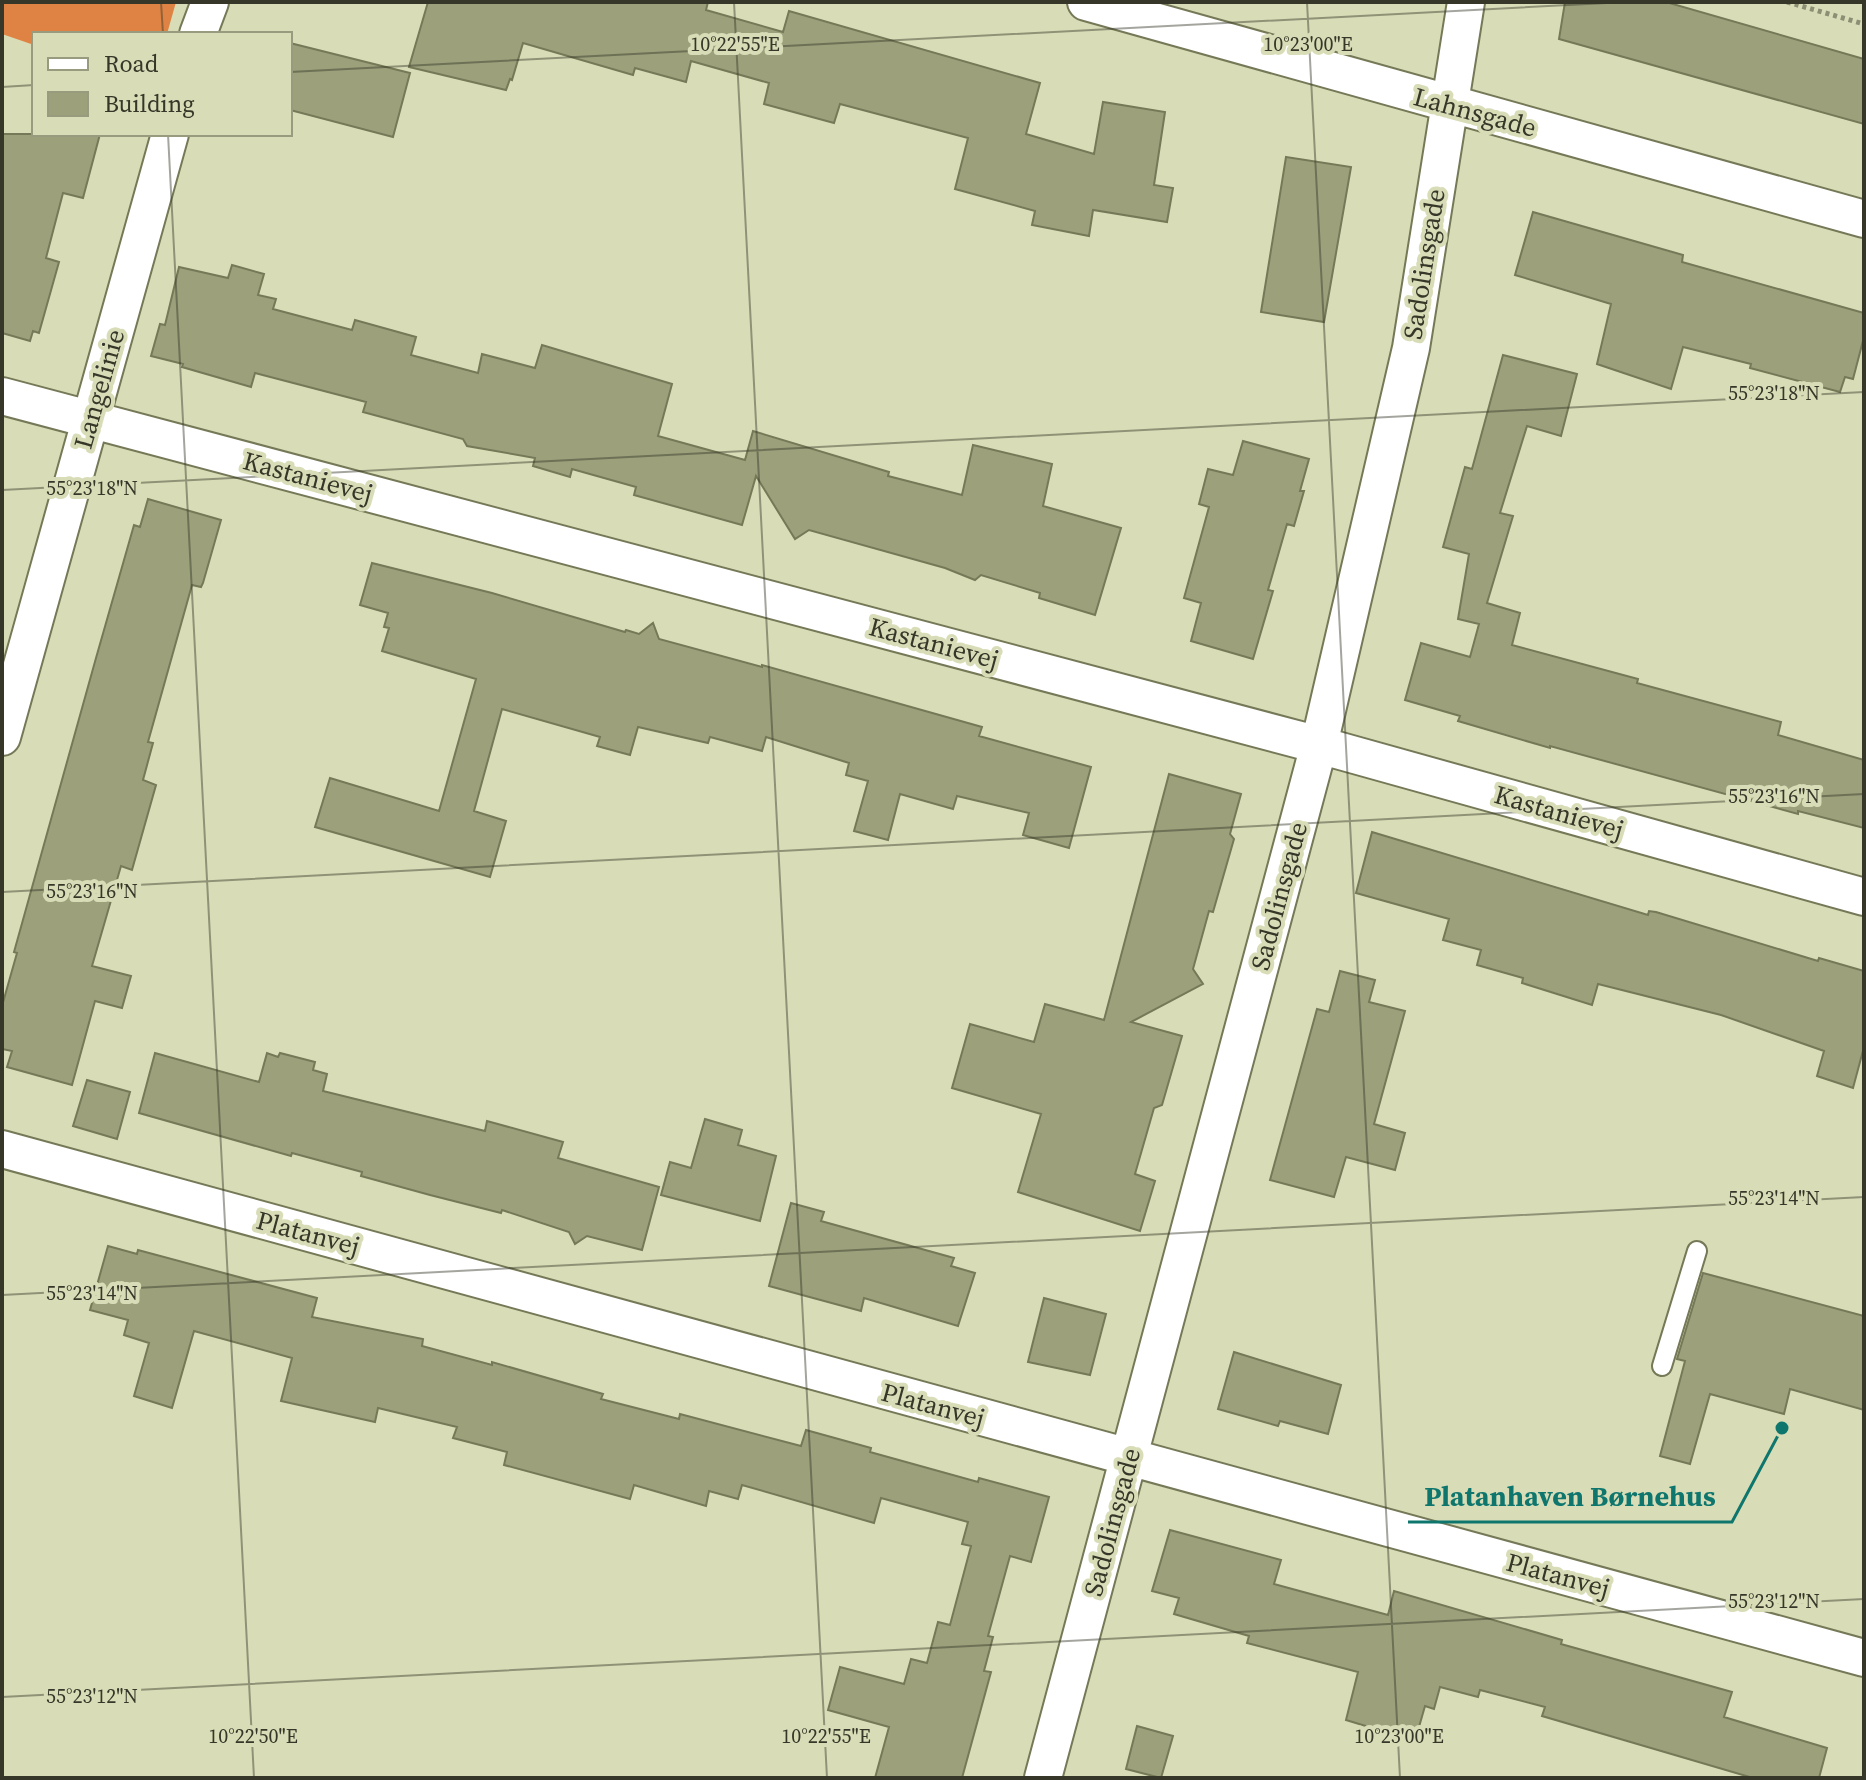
<svg xmlns="http://www.w3.org/2000/svg" width="1866" height="1780" viewBox="0 0 1866 1780" font-family="'Source Serif 4',serif">
	<style>
		.forest { fill: #df8344 }
		.building { fill: #9ca07b; stroke: #767957; stroke-width: 2 }
		.lines { fill: none; stroke-linecap: round; stroke-linejoin: round }
		.service-casing { stroke: #767957; stroke-width: 22 }
		.minor-casing { stroke: #767957; stroke-width: 40 }
		.path { stroke: #8c8f74; stroke-width: 5; stroke-dasharray: 4 4; stroke-linecap: butt }
		.service { stroke: #fff; stroke-width: 18 }
		.minor { stroke: #fff; stroke-width: 36 }
		.ticks { fill: none; stroke: #363728; stroke-width: 2; stroke-opacity: 0.45 }
		.labels { text-anchor: middle; dominant-baseline: central; stroke-width: 8; stroke-linejoin: round; paint-order: stroke }
		.street-label { font-size: 26px; fill: #363728; stroke: #d9ddb7 }
		.ticks-label { font-size: 20px; text-anchor: middle; fill: #363728; stroke: #d9ddb7; stroke-width: 8; stroke-linejoin: round; paint-order: stroke }
		.leader { fill: none; stroke: #0f766e; stroke-width: 3 }
		.callout-dot { fill: #0f766e; stroke: #d9ddb7; stroke-width: 3 }
		.callout-label { font-size: 28px; text-anchor: middle; font-weight: bold; fill: #0f766e; stroke: #d9ddb7; stroke-width: 8; stroke-linejoin: round; paint-order: stroke }
	</style>
	<rect width="100%" height="100%" fill="#d9ddb7"/>
	<path class="forest" d="M2 2H176L167 34H34V45L2 34Z"/>
	<path class="building" d="M428 2H708L706 10 783 32 789 11 1040 83 1026 134 1094 154 1103 102 1165 112 1154 185 1173 188 1167 222 1093 210 1089 236 1032 225 1035 211 955 189 968 138 840 104 834 123 764 104 769 83 691 61 686 82 635 68 633 75 523 43 512 80 510 79 506 90 409 67Z
		M1565 2H1666L1864 59V124L1559 39Z
		M290 43 410 73 393 137 290 110Z
		M2 134H100L83 198 63 193 46 258 59 262 39 333 33 331 30 341 2 333Z
		M1286 157 1351 167 1324 322 1261 312Z
		M1533 212 1683 255 1682 262 1864 313V337L1853 379 1845 377 1840 392 1750 368 1751 364 1683 347 1671 389 1597 364 1611 304 1515 275Z
		M232 265 264 274 258 295 276 299 273 309 352 330 355 320 416 337 411 355 478 373 482 354 535 368 542 345 672 384 658 436 745 460 753 431 889 472 888 476 962 495 973 445 1052 464 1043 506 1121 528 1095 615 1039 598 1040 593 981 575 975 580 945 568 809 530 795 539 756 476 742 525 634 495 636 487 572 469 570 477 533 466 535 458 467 446 463 439 363 412 366 402 255 373 251 387 182 367 183 364 151 356 160 324 165 325 179 267 228 278Z
		M1503 355 1577 374 1561 436 1527 426 1500 513 1513 516 1487 603 1520 613 1512 645 1638 679 1637 683 1781 722 1778 735 1864 760V828L1798 811V814L1550 746V748L1458 721 1460 716 1405 700 1421 643 1470 657 1479 624 1458 619 1469 554 1443 547 1465 467 1472 469Z
		M1243 441 1309 459 1300 491H1304L1294 526 1287 524 1268 590 1273 591 1253 659 1191 641 1201 603 1184 598 1209 507 1199 504 1208 469 1233 475Z
		M148 499 221 520 203 583 201 587 192 585 148 742 153 743 143 780 156 785 132 870 121 866 92 966 131 976 122 1008 95 1001 72 1085 7 1067 12 1051 2 1049V1006L17 953 14 952 96 658 134 525 140 527Z
		M372 563 492 593 625 632 626 630 639 634 653 623 659 639 762 667V665L982 727 979 736 1091 767 1069 848 1023 835 1029 813 957 796 953 809 900 794 888 840 854 831 868 781 846 775 849 763 766 737 762 751 710 737 708 743 638 727 630 755 597 746 600 737 502 709 474 811 506 821 490 877 315 827 330 778 439 811 476 679 382 651 389 628 384 627 388 613 360 605Z
		M1169 774 1241 794 1230 834 1234 839 1213 912 1209 911 1193 969 1203 984 1131 1022 1182 1036 1162 1105 1154 1108 1135 1174 1155 1181 1140 1231 1018 1192 1041 1114 952 1088 970 1024 1034 1042 1045 1004 1104 1020Z
		M1372 832 1648 915 1649 911 1656 912 1818 961 1819 958 1864 971V1047L1853 1088 1817 1076 1824 1051 1721 1015 1598 984 1592 1005 1522 983 1523 978 1477 965 1481 950 1443 940 1449 919 1356 893Z
		M1340 971 1375 980 1369 1002 1405 1011 1374 1124 1405 1133 1395 1170 1346 1157 1334 1197 1270 1180 1317 1009 1329 1012Z
		M155 1053 259 1082 267 1053 278 1057 280 1053 315 1062 313 1070 327 1074 323 1091 485 1131 487 1121 563 1142 558 1158 659 1187 642 1250 587 1236 575 1244 569 1232 502 1210 501 1213 430 1195 361 1176 362 1172 292 1153 291 1156 139 1113Z
		M87 1080 130 1092 117 1139 73 1126Z
		M705 1119 742 1130 738 1145 776 1156 760 1221 661 1195 670 1162 691 1168Z
		M791 1203 824 1212 821 1221 954 1258 951 1266 975 1273 958 1326 864 1298 861 1311 769 1286Z
		M108 1246 137 1254 138 1250 317 1298 312 1317 423 1339 422 1346 492 1365V1362L603 1394 601 1399 679 1419 680 1414 801 1446 806 1430 871 1448 870 1452 978 1482 979 1478 1049 1497 1031 1562 1010 1556 988 1636 993 1637 984 1671 991 1672 962 1778H875L889 1727 828 1710 840 1667 904 1684 911 1659 927 1663 938 1622 950 1625 971 1546 962 1544 968 1522 881 1498 874 1523 742 1485 738 1499 709 1491 706 1506 634 1485 630 1499 504 1465 507 1452 453 1438 457 1427 378 1408 375 1422 281 1401 292 1358 194 1331 172 1408 134 1396 149 1343 124 1335 128 1320 90 1310Z
		M1703 1273 1864 1316V1410L1790 1389 1784 1414 1710 1394 1690 1464 1660 1456 1685 1361 1677 1359Z
		M1044 1298 1106 1314 1090 1375 1028 1362Z
		M1234 1352 1341 1385 1328 1434 1280 1421 1278 1426 1218 1409Z
		M1170 1530 1281 1560 1274 1584 1388 1615 1394 1591 1562 1640 1561 1644 1732 1692 1724 1717 1827 1748 1819 1778H1753L1542 1716 1545 1707 1480 1690 1478 1697 1440 1687 1434 1709 1425 1706 1415 1741 1346 1720 1358 1672 1247 1643 1249 1636 1174 1614 1179 1598 1152 1591Z
		M1137 1726 1173 1736 1161 1778 1126 1769Z"/>
	<g class="lines">
		<g class="service-casing">
			<path id="service" d="M1662 1366 1697 1251"/>
		</g>
		<g class="minor-casing">
			<path id="minor" d="M1086 2 1864 219
				M198 34 210 2
				M2 396 1319 745 1864 897
				M2 737 170 134
				M2 1149 1864 1658
				M1043 1778 1319 745 1411 348 1466 2"/>
		</g>
		<path class="path" d="M1787 2 1864 24"/>
		<use href="#service" class="service"/>
		<use href="#minor" class="minor"/>
	</g>
	<path class="ticks" d="M161 2 163 34M734 2 827 1778M1307 2 1400 1778M290 72 1626 2M2 87 34 85M168 134 254 1778M2 490 1864 392M2 892 1864 794M2 1295 1864 1197M2 1697 1864 1599"/>
	<g class="labels">
		<g class="street-label">
			<text transform="translate(1475 112) rotate(15)">Lahnsgade</text>
			<text transform="translate(1424 264) rotate(-81)">Sadolinsgade</text>
			<text transform="translate(99 389) rotate(-74)">Langelinie</text>
			<text transform="translate(308 477) rotate(15)">Kastanievej</text>
			<text transform="translate(934 643) rotate(15)">Kastanievej</text>
			<text transform="translate(1559 812) rotate(16)">Kastanievej</text>
			<text transform="translate(1279 896) rotate(-75)">Sadolinsgade</text>
			<text transform="translate(308 1233) rotate(15)">Platanvej</text>
			<text transform="translate(933 1405) rotate(15)">Platanvej</text>
			<text transform="translate(1112 1522) rotate(-75)">Sadolinsgade</text>
			<text transform="translate(1558 1575) rotate(15)">Platanvej</text>
		</g>
	</g>
	<g class="ticks-label">
		<text x="735" y="51">10°22'55"E</text>
		<text x="1308" y="51">10°23'00"E</text>
		<text x="1774" y="400">55°23'18"N</text>
		<text x="92" y="495">55°23'18"N</text>
		<text x="1774" y="803">55°23'16"N</text>
		<text x="92" y="898">55°23'16"N</text>
		<text x="1774" y="1205">55°23'14"N</text>
		<text x="92" y="1300">55°23'14"N</text>
		<text x="1774" y="1608">55°23'12"N</text>
		<text x="92" y="1703">55°23'12"N</text>
		<text x="253" y="1743">10°22'50"E</text>
		<text x="826" y="1743">10°22'55"E</text>
		<text x="1399" y="1743">10°23'00"E</text>
	</g>
	<path class="leader" d="M1782 1428L1732 1522H1408"/>
	<circle class="callout-dot" cx="1782" cy="1428" r="8"/>
	<g class="callout-label">
		<text x="1570" y="1506">Platanhaven Børnehus</text>
	</g>
	<rect width="1866" height="1780" fill="none" stroke="#363728" stroke-width="8"/>
	<rect x="32" y="32" width="260" height="104" fill="#d9ddb7" stroke="#989b7e" stroke-width="2"/>
	<rect x="48" y="58" width="40" height="12" fill="#ffffff" stroke="#989b7e" stroke-width="2"/>
	<text x="104" y="72" font-size="24" fill="#363728">Road</text>
	<rect x="48" y="92" width="40" height="24" fill="#9ca07b" stroke="#989b7e" stroke-width="2"/>
	<text x="104" y="112" font-size="24" fill="#363728">Building</text>
</svg>
